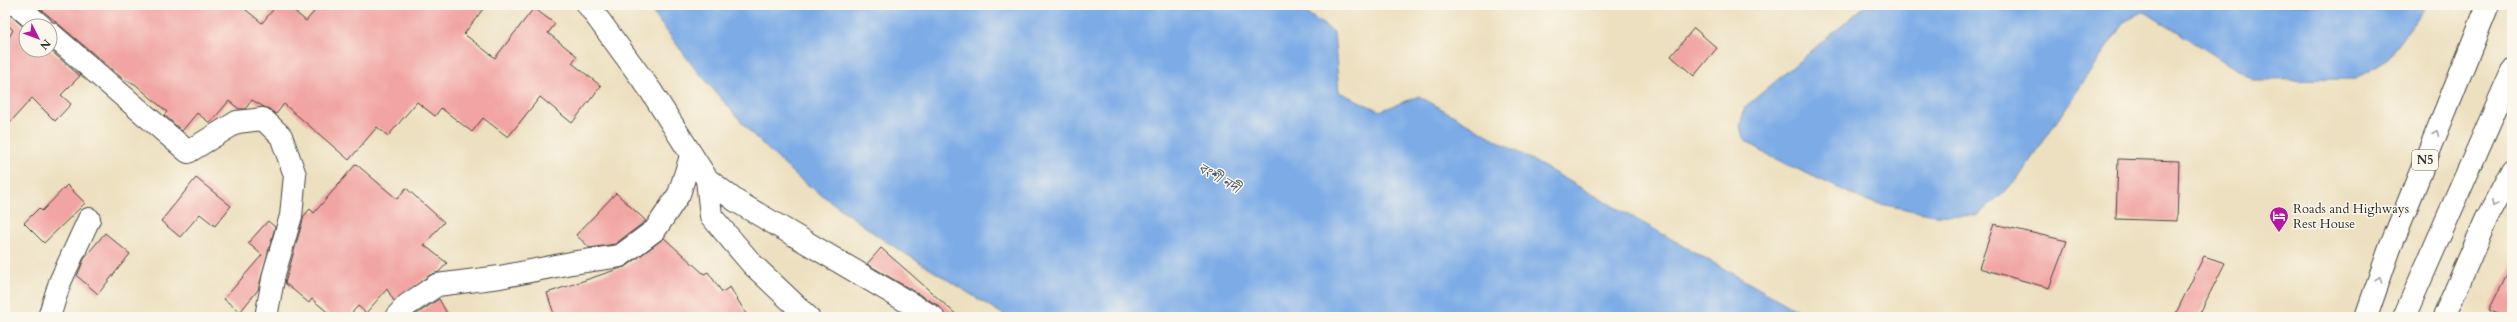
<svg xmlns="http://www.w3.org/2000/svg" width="2517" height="322" viewBox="0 0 2517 322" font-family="Cardo,'Noto Serif Bengali',serif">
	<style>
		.water { fill: #7cabe6; stroke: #546b88 }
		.building { fill: #f1a4a2 }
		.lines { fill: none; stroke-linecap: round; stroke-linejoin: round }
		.street-casing { stroke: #484641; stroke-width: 24 }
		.secondary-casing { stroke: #484641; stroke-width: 24 }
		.highway-casing { stroke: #484641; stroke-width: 24 }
		.street { stroke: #fff; stroke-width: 22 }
		.secondary { stroke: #fff; stroke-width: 22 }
		.highway { stroke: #fff; stroke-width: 22 }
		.oneway { stroke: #a0a0a0 }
		.labels { text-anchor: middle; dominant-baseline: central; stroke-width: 3; stroke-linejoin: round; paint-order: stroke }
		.shield { fill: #fbf7ec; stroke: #696865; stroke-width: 1 }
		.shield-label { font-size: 12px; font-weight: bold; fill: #2b2b2b }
		.poi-label { font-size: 13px; fill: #2b2b2b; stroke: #fbf7ec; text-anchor: start }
		.water-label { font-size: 14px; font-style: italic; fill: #47586c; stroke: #fbf7ec }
	</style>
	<rect width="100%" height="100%" fill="#fbf7ec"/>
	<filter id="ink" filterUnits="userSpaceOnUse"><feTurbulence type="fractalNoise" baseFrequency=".025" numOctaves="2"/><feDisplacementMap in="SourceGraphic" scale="8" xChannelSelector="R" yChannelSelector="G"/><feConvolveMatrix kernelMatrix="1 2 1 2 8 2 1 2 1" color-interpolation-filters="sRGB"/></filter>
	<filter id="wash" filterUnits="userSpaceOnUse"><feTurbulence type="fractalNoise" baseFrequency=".012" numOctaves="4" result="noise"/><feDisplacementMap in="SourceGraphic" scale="16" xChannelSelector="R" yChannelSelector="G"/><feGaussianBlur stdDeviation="0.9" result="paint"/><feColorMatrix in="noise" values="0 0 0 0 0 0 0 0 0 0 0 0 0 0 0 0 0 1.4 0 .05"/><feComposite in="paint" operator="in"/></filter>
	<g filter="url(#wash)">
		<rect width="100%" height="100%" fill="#ede0c0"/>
		<path class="water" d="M647 5H1295L1334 32 1339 92 1380 111 1419 96 1809 317H1007L882 239 797 177 752 134 693 66Z
			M1866 5H2428L2386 61 2356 79 2253 80 2145 11 2124 22 2017 180 1977 216 1934 215 1866 201 1767 155 1743 138 1740 126 1745 107Z"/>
		<g id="blocks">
			<path class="building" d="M36 5H240L262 23 277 5H287L306 21 320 5H486L464 34 495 58 534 8 555 24 548 33 577 56 572 63 601 86 572 123 540 97 508 137 483 118 472 132 441 108 435 116 417 102 388 136 377 127 349 160 284 104 276 114 252 100 245 109H239L229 101 210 123 197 113 182 131 164 115 167 112 135 84 123 79Z
				M5 7 9 14 26 29V50H50L80 76 61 95 71 104 55 121 32 98 5 128V45L13 30 5 22Z
				M1694 28 1717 48 1694 76 1671 56Z
				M2118 159 2179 161 2177 221 2116 219Z
				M356 164 397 199 406 188 444 222 424 245 447 263 439 272 430 275 394 301 387 289 366 313 358 306 348 317H333L312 299 309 303 285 283 304 216 310 209 314 213Z
				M196 178 231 206 215 226 200 214 180 237 161 221Z
				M67 185 85 203 44 243 24 223 39 208 42 211Z
				M616 193 646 221 615 244 590 248 576 235Z
				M268 221 275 227 258 290 240 312 224 299 262 255 248 243Z
				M1994 224 2067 241 2049 288 1979 268Z
				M105 233 130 254 98 294 77 276 85 257Z
				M664 238 704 274 708 272 722 292 730 287 748 317H555L547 293 627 266Z
				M881 248 912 275 959 317H945L939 306 867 264Z
				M2204 256 2225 263 2198 317H2174Z
				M2512 264V317H2504L2489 310Z
				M439 299 449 317H413L415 315Z"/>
		</g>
	</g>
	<g filter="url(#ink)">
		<use href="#blocks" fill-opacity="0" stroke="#484641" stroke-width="1"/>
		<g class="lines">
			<g class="street-casing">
				<path id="street" d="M17 5 41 26
					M50 33 188 152 237 122 263 119 281 136 295 175 291 216 274 274 266 317
					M707 179 711 216 752 264 808 317
					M49 317 60 282 89 219
					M396 317 407 305 437 285 500 277 571 263 620 256 655 230 679 194 691 156"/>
			</g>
			<g class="secondary-casing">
				<path id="secondary" d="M588 5 651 91 707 179 736 201 933 317"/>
			</g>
			<g class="highway-casing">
				<path id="highway" d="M2366 317 2390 248 2488 5
					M2404 317 2512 71
					M2444 317 2486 220 2512 170"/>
			</g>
			<use href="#street" class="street"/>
			<use href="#secondary" class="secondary"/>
			<use href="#highway" class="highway"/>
		</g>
		<defs><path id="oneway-chevron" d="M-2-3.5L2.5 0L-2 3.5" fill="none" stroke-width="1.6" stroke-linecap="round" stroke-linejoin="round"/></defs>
		<g class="oneway">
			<use href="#oneway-chevron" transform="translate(2436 133) rotate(-68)"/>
			<use href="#oneway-chevron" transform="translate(2494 204) rotate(118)"/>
			<use href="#oneway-chevron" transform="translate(2379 280) rotate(-71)"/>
		</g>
	</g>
	<defs>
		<g id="hotel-pin" transform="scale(1)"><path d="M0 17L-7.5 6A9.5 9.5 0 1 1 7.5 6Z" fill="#b5179e" stroke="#fbf7ec"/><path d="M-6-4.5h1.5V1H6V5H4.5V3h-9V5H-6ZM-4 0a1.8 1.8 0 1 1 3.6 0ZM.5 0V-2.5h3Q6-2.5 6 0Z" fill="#fff"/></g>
	</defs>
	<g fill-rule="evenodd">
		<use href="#hotel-pin" x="2279" y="216"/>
	</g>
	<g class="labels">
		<rect class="shield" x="2412" y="150" width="26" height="20" rx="3"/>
		<g class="shield-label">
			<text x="2425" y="160">N5</text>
		</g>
		<g class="poi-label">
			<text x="2293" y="209">Roads and Highways<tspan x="2293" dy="15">Rest House</tspan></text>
		</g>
		<g class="water-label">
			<text transform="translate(1219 178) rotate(30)">বংশী নদী</text>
		</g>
	</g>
	<rect width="2517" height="322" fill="none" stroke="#fbf7ec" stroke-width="20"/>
	<g transform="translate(38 38) rotate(132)"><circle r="19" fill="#fbf7ec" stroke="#a8a59f"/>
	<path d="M0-3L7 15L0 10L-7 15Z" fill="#b5179e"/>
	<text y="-6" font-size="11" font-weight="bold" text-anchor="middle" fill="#2b2b2b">N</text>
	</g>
</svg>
